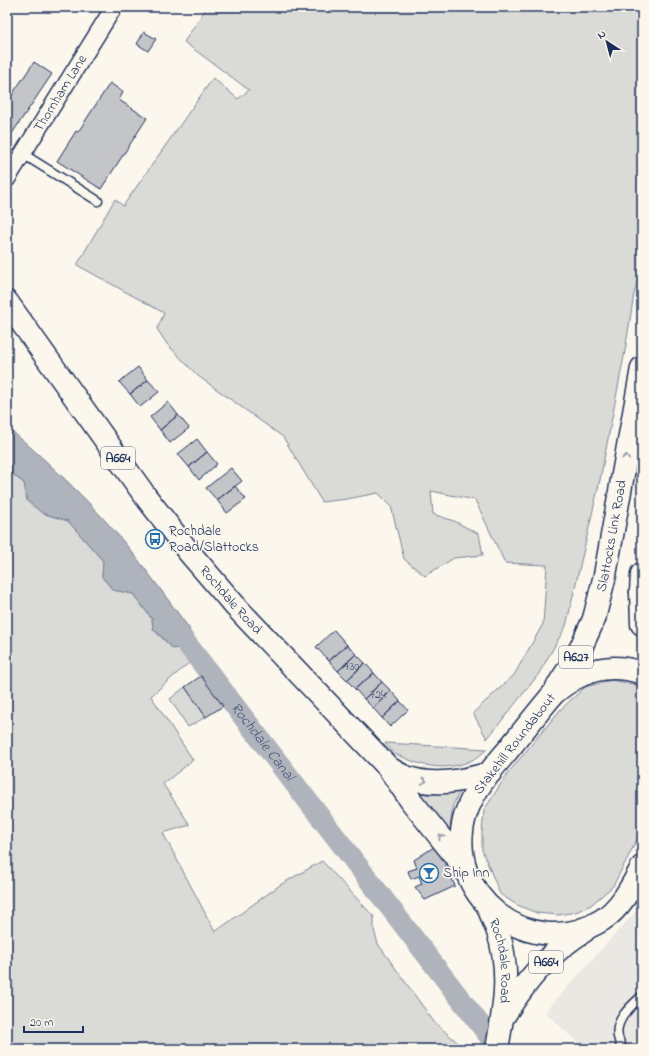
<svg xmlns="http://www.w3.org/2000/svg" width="649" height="1056" viewBox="0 0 649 1056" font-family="'Indie Flower',sans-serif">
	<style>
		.built { fill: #eae8e2 }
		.green { fill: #dadad7; stroke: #7a849a }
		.water { fill: #afb3bb; stroke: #747e96 }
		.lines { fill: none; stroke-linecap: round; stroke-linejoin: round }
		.canal { stroke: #afb3bb; stroke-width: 21 }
		.building { fill: #c3c5c9; stroke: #1b2f5e }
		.service-casing { stroke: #1b2f5e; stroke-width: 11 }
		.minor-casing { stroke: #1b2f5e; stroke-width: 19 }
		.primary-casing { stroke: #1b2f5e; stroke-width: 25 }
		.motorway-casing { stroke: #1b2f5e; stroke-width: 25 }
		.service { stroke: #fbf7ec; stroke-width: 8 }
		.minor { stroke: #fbf7ec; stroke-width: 16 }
		.primary { stroke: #fbf7ec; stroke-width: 22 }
		.motorway { stroke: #fbf7ec; stroke-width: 22 }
		.oneway { stroke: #8b93a5 }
		.labels { text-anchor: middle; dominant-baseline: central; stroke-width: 3.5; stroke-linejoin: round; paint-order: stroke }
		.number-label { font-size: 12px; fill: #455479 }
		.shield { fill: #fbf7ec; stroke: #5e6b89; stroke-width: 1 }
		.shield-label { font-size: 13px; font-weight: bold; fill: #1b2f5e }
		.street-label { font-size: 14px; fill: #1b2f5e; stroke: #fbf7ec }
		.poi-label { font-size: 14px; fill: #1b2f5e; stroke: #fbf7ec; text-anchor: start }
		.water-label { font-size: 15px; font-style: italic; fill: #47577a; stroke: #fbf7ec }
	</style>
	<rect width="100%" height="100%" fill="#fbf7ec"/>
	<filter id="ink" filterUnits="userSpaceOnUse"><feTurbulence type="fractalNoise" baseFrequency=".025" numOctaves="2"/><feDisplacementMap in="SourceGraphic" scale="8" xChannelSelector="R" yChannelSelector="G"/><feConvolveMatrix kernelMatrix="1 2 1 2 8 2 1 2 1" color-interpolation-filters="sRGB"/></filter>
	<g filter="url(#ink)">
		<path class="built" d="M642 904V1049H584L545 1012Z"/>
		<path class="green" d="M207 7H642V265L634 294 625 351 600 480 566 626 538 675 487 739 473 713 514 675 543 624 547 565 505 563 475 500 431 491 433 514 454 521 479 534 483 555 454 558 425 576 404 559 391 506 378 493 347 499 322 502 283 437 198 376 167 344 157 329 164 313 77 265 115 199 123 206 213 78 238 99 249 90 184 42Z
			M7 470 24 483 42 513 68 521 103 561 102 577 113 590 133 594 152 619 153 629 173 649 181 647 191 661 151 696 193 760 163 784 190 825 163 833 215 932 280 885 322 861 374 917V930L378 944 434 1022 465 1049H7Z
			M611 680 642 686V830L613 886 591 905 576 912 558 915 537 913 517 905 500 894 482 850V833L484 810 508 773 560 710 585 687Z
			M185 687 206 717 188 727 170 699Z
			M385 743 487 749C466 771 431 771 405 758 401 757 397 755 394 753 391 750 388 746 385 743Z
			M415 787 461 789 453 805 450 828H445L415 792Z"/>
		<path class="water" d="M7 427C52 465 95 506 132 552 152 577 170 603 189 628L193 643 202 653 191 661 181 647 173 649 153 628 152 619 133 594 113 590 102 577 103 561 68 521 42 513 27 501 24 483 7 470Z"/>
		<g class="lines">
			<path class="canal" id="s1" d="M180 635 499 1049"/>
		</g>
		<path class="building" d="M144 32 156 39 148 51 137 44Z
			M34 62 52 74 7 141V102Z
			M110 83 123 92 119 100 147 118 101 189 57 161 76 131 78 132Z
			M138 367 148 380 130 394 119 382Z
			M148 380 159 392 140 407 130 394Z
			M168 402 178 415 160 430 150 417Z
			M178 415 189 428 170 443 160 430Z
			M197 439 207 452 189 467 178 454Z
			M207 452 217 464 199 480 189 467Z
			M231 468 242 481 217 500 206 488Z
			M235 486 246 499 227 513 217 500Z
			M334 630 347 645 329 661 316 647Z
			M347 645 356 654 338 671 329 661Z
			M356 654 365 663 347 680 338 671Z
			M365 663 374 673 355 689 347 680Z
			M374 673 382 682 364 699 355 689Z
			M201 676 223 706 206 717 185 687Z
			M382 682 391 691 373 708 364 699Z
			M391 691 400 701 382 718 373 708Z
			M400 701 408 710 390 727 382 718Z
			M434 847 442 857 455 886 425 900 415 887 422 884 419 876 411 879 408 871 417 868 414 860Z"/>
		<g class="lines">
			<g class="service-casing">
				<path id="service" d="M23 154 98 201
					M622 1049C621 1045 619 1041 618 1037 614 1020 631 1006 642 996"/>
			</g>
			<g class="minor-casing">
				<g id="minor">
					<path id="s2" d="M7 179 114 7"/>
				</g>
			</g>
			<g class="primary-casing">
				<g id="primary">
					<path id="s3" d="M7 302 146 497 188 551 236 607 388 767 412 802 465 868"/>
					<path d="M641 592 642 624"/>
					<path d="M642 673C608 661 580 671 554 693 538 712 523 731 508 750 492 769 474 789 466 813 440 894 530 965 602 920 621 908 632 886 642 867"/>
					<path d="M557 687 577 656 594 619"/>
					<path d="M389 768C394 771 400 775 406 777 433 787 463 781 490 773"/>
					<path id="s4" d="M488 906C491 915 495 924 498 932 511 972 504 1009 497 1049"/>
					<path d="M505 1014C525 982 551 951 584 931"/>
				</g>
			</g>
			<g class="motorway-casing">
				<g id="motorway">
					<path d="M641 592 642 574"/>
					<path id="s5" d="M594 619 605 575 642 368"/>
				</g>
			</g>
			<use href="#service" class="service"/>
			<use href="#minor" class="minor"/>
			<use href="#primary" class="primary"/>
			<use href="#motorway" class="motorway"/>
		</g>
		<defs><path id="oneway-chevron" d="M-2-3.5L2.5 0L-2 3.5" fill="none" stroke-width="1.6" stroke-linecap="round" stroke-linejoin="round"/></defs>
		<g class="oneway">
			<use href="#oneway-chevron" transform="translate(626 457) rotate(-80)"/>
			<use href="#oneway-chevron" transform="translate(424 781) rotate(9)"/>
			<use href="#oneway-chevron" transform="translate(441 837) rotate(-128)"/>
		</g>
	</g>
	<defs>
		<g id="bus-ring" transform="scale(1)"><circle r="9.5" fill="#fbf7ec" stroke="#1f6fb2" stroke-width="1.5"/><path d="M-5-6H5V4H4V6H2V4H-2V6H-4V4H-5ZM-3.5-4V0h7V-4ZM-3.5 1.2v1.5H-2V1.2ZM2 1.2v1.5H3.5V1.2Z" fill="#1f6fb2"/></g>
		<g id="bar-ring" transform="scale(1)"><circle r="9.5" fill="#fbf7ec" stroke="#1f6fb2" stroke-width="1.5"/><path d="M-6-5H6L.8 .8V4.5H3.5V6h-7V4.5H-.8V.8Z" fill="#1f6fb2"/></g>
	</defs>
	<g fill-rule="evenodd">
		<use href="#bus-ring" x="155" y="539"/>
		<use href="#bar-ring" x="429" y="873"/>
	</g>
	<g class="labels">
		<g class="number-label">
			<text x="352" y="667">730</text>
			<text x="378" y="695">724</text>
		</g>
		<g class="shield">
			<rect x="101" y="447" width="34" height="22" rx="3"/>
			<rect x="559" y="646" width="34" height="22" rx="3"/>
			<rect x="529" y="951" width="34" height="22" rx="3"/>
		</g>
		<g class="shield-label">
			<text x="118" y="458">A664</text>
			<text x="576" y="657">A627</text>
			<text x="546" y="962">A664</text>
		</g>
		<g class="street-label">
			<text stroke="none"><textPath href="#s2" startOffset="101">Thornham Lane</textPath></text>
			<text stroke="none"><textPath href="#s5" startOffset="85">Slattocks Link Road</textPath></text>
			<text stroke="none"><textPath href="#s3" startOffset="373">Rochdale Road</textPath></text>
			<text transform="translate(515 744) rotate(-52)">Stakehill Roundabout</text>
			<text stroke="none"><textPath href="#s4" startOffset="57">Rochdale Road</textPath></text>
		</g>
		<g class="poi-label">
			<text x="169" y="531">Rochdale<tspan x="169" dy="16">Road/Slattocks</tspan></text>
			<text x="443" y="873">Ship Inn</text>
		</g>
		<g class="water-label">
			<text stroke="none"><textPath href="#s1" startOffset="135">Rochdale Canal</textPath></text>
		</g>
	</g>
	<rect width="649" height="1056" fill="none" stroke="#fbf7ec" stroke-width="24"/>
	<rect x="12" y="12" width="625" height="1032" fill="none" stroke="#1b2f5e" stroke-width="1.5" filter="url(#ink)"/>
	<g transform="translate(607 42) rotate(324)" stroke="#fbf7ec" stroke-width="3" paint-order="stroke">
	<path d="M0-3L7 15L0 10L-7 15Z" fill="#1b2f5e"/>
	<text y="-6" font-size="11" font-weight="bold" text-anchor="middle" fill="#1b2f5e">N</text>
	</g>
	<path d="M24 1026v6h59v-6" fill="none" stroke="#1b2f5e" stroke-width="2"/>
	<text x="30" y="1026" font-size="12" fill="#1b2f5e" stroke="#fbf7ec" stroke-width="3" paint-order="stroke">20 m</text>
</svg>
